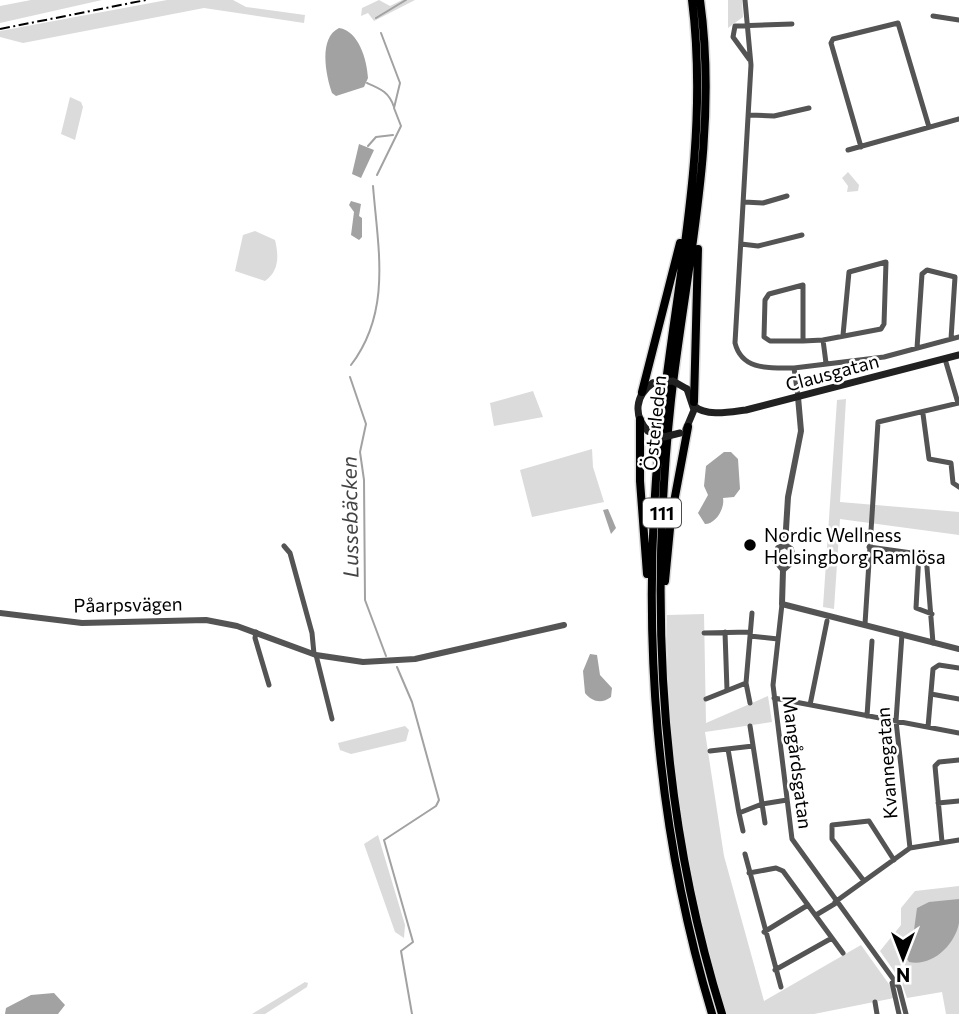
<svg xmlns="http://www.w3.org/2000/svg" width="959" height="1014" viewBox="0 0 959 1014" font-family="Commissioner,sans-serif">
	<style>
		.green { fill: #dbdbdb }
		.water { fill: #a2a2a2 }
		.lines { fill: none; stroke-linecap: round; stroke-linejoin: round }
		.stream { stroke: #a2a2a2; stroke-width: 2 }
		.primary-casing { stroke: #dbdbdb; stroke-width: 11 }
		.minor { stroke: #545454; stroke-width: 5 }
		.tertiary { stroke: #545454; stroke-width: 6 }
		.secondary { stroke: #212121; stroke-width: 7 }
		.primary { stroke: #000; stroke-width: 8 }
		.rail { stroke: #000; stroke-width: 2; stroke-dasharray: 10 3.5 2 3.5; stroke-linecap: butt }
		.secondary-bridge { stroke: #212121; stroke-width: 7 }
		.poi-dot { fill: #000; stroke: #fff; stroke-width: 2.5 }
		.labels { text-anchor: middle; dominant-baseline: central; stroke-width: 5; stroke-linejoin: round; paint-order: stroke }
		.shield { fill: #fff; stroke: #4c4c4c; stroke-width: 2 }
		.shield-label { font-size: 18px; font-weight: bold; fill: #000 }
		.street-label { font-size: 19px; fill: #000; stroke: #fff }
		.poi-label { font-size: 19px; fill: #000; stroke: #fff; text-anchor: start }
		.water-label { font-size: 21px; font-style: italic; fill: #434343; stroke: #fff }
	</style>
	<rect width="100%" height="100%" fill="#fff"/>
	<path class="green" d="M31 0H102L0 23V6Z
		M167 0H233L246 7 305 15 304 23 204 8 23 43 0 37V31Z
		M379 0 390 6 402 0H415L374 21 368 13 361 16 362 8Z
		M728 0H742L743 17 728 28Z
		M70 97 81 102 83 107 75 140 61 134Z
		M848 172 859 185 858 191 847 192 848 186 842 178Z
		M255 231 275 240C279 256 279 271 265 281L235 271 243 235Z
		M533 391 543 417 494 426 490 403Z
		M846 399 840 502 959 512V535L840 519 834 609 823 607 837 400Z
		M592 449 593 467 604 502 532 517 520 470Z
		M704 614 706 723 768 696 772 722 705 732 724 856 764 1001 861 945 891 987 894 998 814 1014H727C688 884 666 752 667 615Z
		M405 726 409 730 406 741 351 754 340 750 338 743Z
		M378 835 405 925 404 938 395 932 364 844Z
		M959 886V1014H946L942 992 907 998 901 981 880 951 901 925V908L915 891Z
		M305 982 308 983 307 987 265 1014H252Z"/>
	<path class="water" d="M339 28C359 31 367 60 368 78L364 87 336 96 332 93C326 76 318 38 339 28Z
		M359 144 374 150 361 178 352 174Z
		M351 201 361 204 359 216 362 218V237L359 240 351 235 354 212 349 205Z
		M724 452H731L738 459 740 489 734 497 723 498C725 508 716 524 705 524L698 513 708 495 704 486 706 466Z
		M608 509 616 528 611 534 603 510Z
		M590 654 597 655 600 675 612 688 611 697C602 704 592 702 585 693L583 671Z
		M959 899C959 907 959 916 959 923 955 945 932 967 909 962L901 949 914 930 917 908 929 902Z
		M54 993 65 1005 58 1014H5L6 1008 31 995Z"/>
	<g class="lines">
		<path class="stream" d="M376 18 406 0
			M367 83C381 89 389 92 394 107
			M368 146 376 137 393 135
			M377 175 401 126 394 108 400 83 381 33
			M351 365C392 311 378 249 373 186
			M350 377 366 424 360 452 364 480 365 600 386 656
			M397 667 412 702 439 800 436 806 384 840 413 942 401 951 412 1014"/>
		<g class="primary-casing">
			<path id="primary" d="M692 0C711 149 673 295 659 443 641 634 656 829 712 1014
				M700 0C719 136 686 266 671 400 649 607 660 815 722 1014
				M642 392 680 243
				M694 402 698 249
				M640 420V481L647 574
				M665 581 671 518 688 427"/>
		</g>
		<path class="minor" d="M745 0 751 65 735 343C742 371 770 368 794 368L798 397
			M933 16 959 20
			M749 59 733 37 735 26 792 24
			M749 115 774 116 809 108
			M861 147 831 43 833 39 898 23 929 127
			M848 150 959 119
			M744 202 763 203 787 196
			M741 244 758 246 802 235
			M803 341H770L764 337 765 300 769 294 803 285V341L823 340
			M917 348 922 274 927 270 955 277 951 339
			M945 359 958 403
			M826 363 823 340 881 329 884 324 886 262 849 272 843 335
			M794 368 884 357 959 337
			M923 414 929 459 951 463 953 483 959 487
			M284 546 290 553 312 633 314 654
			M869 547 926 555 933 643
			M919 553 916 608 932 614
			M782 604 773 685 792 839 899 987 906 1014
			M865 624 878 422 959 403
			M256 632 255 638 269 685
			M725 632 727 690
			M704 633 750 632
			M902 634 896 721 910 848
			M750 636 778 639
			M316 655 332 719
			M746 683 750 703
			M931 694 959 699
			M774 698 959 733
			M706 699 746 683 752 613
			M810 705 827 621
			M867 716 872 641
			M750 726 765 823
			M928 727 933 669 939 665 959 668
			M728 749 739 813
			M710 751 753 746
			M938 803 959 801
			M743 831 739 813 762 804 787 800
			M942 842 935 766 939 762 959 760
			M745 854 781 987
			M749 873 776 868 783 871 843 953
			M864 881 832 839V825L869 821 894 860
			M835 902 910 848 959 840
			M816 915 836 903
			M764 932 808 905
			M775 970 832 938
			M892 983 899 1014
			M875 1002 877 1014"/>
		<path class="tertiary" d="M785 545 778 548 775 560 783 570 782 604 959 649
			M783 570 793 561 791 549 785 545 788 497 801 431 798 397
			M0 613 82 623 206 620 237 626 316 655 363 662 415 659 564 625"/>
		<path class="secondary" d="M694 406C707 417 730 412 746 410L959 355
			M686 429 694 410 687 389
			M648 431C633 416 635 395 653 383"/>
		<use href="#primary" class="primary"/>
		<path class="rail" d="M0 29 146 0"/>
		<path class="secondary-bridge" d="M653 383 673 381 687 389
			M648 431 664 437 680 433"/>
	</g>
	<circle class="poi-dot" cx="750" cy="545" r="7"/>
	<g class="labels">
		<rect class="shield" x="643" y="498.5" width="38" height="29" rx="5"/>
		<g class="shield-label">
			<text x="662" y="513">111</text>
		</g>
		<g class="street-label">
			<text transform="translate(832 372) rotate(-15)">Clausgatan</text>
			<text transform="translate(654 423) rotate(-84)">Österleden</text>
			<text transform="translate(128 604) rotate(-1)">Påarpsvägen</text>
			<text transform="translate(798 762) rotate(83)">Mangårdsgatan</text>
			<text transform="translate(886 763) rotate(-94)">Kvannegatan</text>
		</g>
		<g class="poi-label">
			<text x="764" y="534">Nordic Wellness<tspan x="764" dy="22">Helsingborg Ramlösa</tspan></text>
		</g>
		<g class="water-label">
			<text transform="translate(349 517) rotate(-91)">Lussebäcken</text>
		</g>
	</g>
	<g transform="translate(903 958) rotate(180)" stroke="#ffffff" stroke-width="5" paint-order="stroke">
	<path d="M0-5L12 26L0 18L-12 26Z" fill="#000000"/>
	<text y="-10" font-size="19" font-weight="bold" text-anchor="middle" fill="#000000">N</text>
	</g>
</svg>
